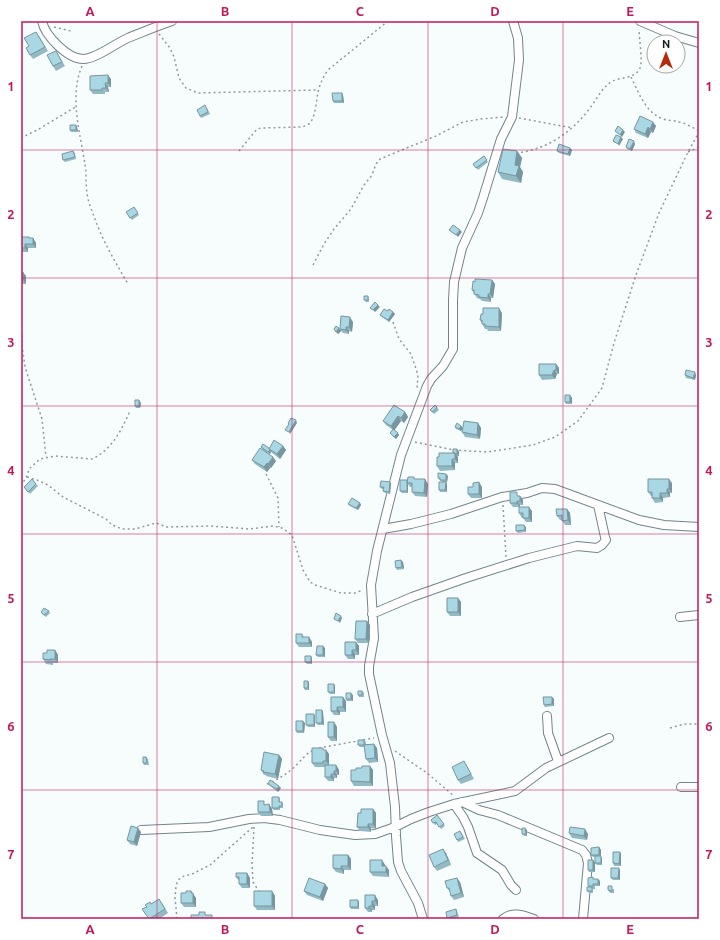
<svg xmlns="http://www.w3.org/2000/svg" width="720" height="940" viewBox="0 0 720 940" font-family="Ubuntu,sans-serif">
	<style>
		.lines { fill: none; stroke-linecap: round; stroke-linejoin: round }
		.street-casing { stroke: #70858b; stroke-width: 10 }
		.path { stroke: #939a9c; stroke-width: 1.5; stroke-dasharray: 2 3; stroke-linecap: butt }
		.street { stroke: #fff; stroke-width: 8 }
		.wall { fill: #92b9c4 }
		.shaded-wall { fill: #7796a0 }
		.building { fill: #aad7e4; stroke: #7796a0 }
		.grid { fill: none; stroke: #c2185b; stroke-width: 1; stroke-opacity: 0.55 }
		.neatline { fill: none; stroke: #c2185b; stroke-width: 1.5 }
		.grid-label { font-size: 13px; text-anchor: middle; font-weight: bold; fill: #c2185b }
	</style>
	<rect width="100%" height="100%" fill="#f7fcfd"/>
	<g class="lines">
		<g class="street-casing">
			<path id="street" d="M42 21C45 36 68 59 83 59 96 59 116 43 128 38 143 32 157 26 172 21
				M640 21 675 36 699 43
				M383 529 411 524 451 514 502 497 527 493 542 488 555 489 639 520 664 525 699 527
				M372 614 412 597 466 578 529 558 577 546 597 548 602 545 606 540 605 537 598 505
				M680 617 699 615
				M547 716 548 733 558 761
				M681 787H699
				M462 802 479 810 498 815 582 850 586 855 588 863 583 919
				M454 804 463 817 468 827 477 853 502 870 511 885 516 890
				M141 830 209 827 249 819 264 818 280 820 320 830 355 835 375 834 395 827 411 819 429 812 454 804 515 791 546 768 609 738
				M423 919 418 903 401 871 398 862 396 836 395 807 390 763 382 735 369 674V666L374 638 371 585 377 551 401 455 427 386 431 379 443 366 453 349V300L454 282 462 248 478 213 483 198 501 139 512 117 519 60 518 38 513 21
				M503 919C513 911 523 915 534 919"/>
		</g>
		<path class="path" d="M54 27 71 31
			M159 34 170 48 174 57 179 78 186 88 198 93 318 90
			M21 42 26 38
			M82 66C68 99 82 138 86 172 86 179 86 186 87 193 88 202 92 211 95 219 103 242 116 263 128 284
			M631 77C639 93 645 112 663 119 669 121 674 120 679 122 686 123 693 128 699 131
			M519 118 573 128
			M21 138 39 129 77 106
			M239 151 257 129 261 128 302 127C305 126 308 125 310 123 316 115 316 102 318 92 320 84 323 77 328 70L388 21
			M688 152 699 147
			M516 153C547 150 572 132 590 108 597 99 601 89 611 82 621 76 634 80 640 68 643 62 639 38 639 29
			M313 265 324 244 334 229 351 209 364 185 372 175 376 164 380 159 436 136 463 122 481 119 504 117
			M393 322 399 339 411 354 418 375 417 389
			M21 330 22 333V346L25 367 42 419 46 457
			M415 442 454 450 487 452 533 445 555 437 578 421 602 388 614 343 636 275 659 213 688 152 699 132
			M266 474 278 498 279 527
			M27 477 37 480 48 485 63 497 106 519 112 525 122 529H135L156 523 167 527 210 526 250 529 273 526 282 528 292 535 303 570 310 582 315 585 341 593H355L363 590
			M21 486 27 476 29 469 40 459 55 456 92 459C112 450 122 429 130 411
			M503 505 506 557
			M670 728 684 724H699
			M319 748 374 738
			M395 751 427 773 454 796
			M267 784C276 780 284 776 292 769 300 763 304 754 314 750
			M254 827 252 864 253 882 260 893
			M177 919 175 898 176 886 178 880 184 876 192 874 210 865 253 827"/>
		<use href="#street" class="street"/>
	</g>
	<path class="wall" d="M39 36 48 51 33 59 30 55 29 46Z
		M56 51 65 66 56 71 53 66Z
		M111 79V87H108L109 92H105V94H93L90 90Z
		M342 93 343 95 344 103H334L333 101Z
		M207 108 210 114 201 118 200 116Z
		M653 122 656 126 653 133 651 132 648 138 636 133 634 129Z
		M76 125 77 127 78 132H71L70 130Z
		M635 144 632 151 627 149 626 147Z
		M572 150 570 156 559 153 557 151Z
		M73 151 75 153 76 159 65 162 63 160Z
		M517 151 522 158 520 167 523 172 521 183 502 179 498 172Z
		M484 156 488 162 478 170 473 164Z
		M134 207 139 215 132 220 130 218Z
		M21 237H29L30 238H33L36 243V248H28V252H21Z
		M21 272 26 276V284H21Z
		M492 280 495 284 493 298H491V302L482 301 480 299 477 298 472 290 475 282Z
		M368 296 369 299V302H366L364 300Z
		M388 311 393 312 395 314 389 322 382 317 380 315Z
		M502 313 501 331H488L487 329H485L480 320Z
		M353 322 352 332 349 331V334L343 333 341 331 338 334 334 329H340Z
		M556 364 559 368V374H557L555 379 542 380 539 375Z
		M685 375H696L695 380 686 378Z
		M570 395 572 398V404H566L565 402Z
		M141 403 140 408H136L135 406Z
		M437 407 439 410 434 414 430 410Z
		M405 412 408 417 404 423 401 421 394 430 399 435 396 439 390 433 393 430 386 425 383 421Z
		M478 423 481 428 480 439 465 437 462 432 463 428 461 431 456 429 455 427 461 426 463 428Z
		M283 446 286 450 280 459 271 452 270 454 263 450 261 447 269 448Z
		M459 451V456H457L458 457V463H455V470L440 471 437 466 453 453Z
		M252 460 276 461 271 468H270L267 472 255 464Z
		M448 476 447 482H442L438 478Z
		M416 479 428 484 427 497 415 496 412 492V487H410L408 484V493H402L400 491 407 480 408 481Z
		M390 482 391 484 390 494 385 493 383 491 384 489H382L380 487Z
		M672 483V493H670V497L663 498V502L655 503 652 498V496H651L648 492Z
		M36 484 38 486 30 494 24 487Z
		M447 484V492H440L439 490Z
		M482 487V498H471L468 494Z
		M520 496 523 500V505H520V507H513L510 503Z
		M360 503 361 505 358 510 350 506 348 504Z
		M567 509 570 513 571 525H565L562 520H560L557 516Z
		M532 511V522H526L523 518H522L519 513Z
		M526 527V532L518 533 516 531Z
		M403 562 404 569 397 570 396 568Z
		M458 598 461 602V616H450L447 612Z
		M49 611 50 613 46 617 42 614 41 612Z
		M370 625 369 643H358L355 639Z
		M302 634 304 637H309L312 642V647H299L296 643Z
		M356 642 359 646V655H355V659H348L345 655Z
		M325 648V657H318L316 655Z
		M55 650 58 655V663H53V665L46 664 43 659 47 653Z
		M312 658V664H307L305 662Z
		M308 681 309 683V690H305L304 688Z
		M334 684 335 687V694H330L328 692Z
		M362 691 364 693V697H359L358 695Z
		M353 695V701H347L346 699Z
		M343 697 346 701V712H340V715H334L331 711Z
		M554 699V706L545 707 544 705Z
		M322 710 323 712 324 725H318L316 723Z
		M314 714 315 717V727H308L306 725Z
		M334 722 337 727V741H331L328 737Z
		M305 723 304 733H297L296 731Z
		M364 740 366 742V744H374L377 748 378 762 369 763 366 759 364 747H360L358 745Z
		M325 750H326L329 754V765H336L339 770V775H337V778H334V781H328L325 777V767H315L312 763Z
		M279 755 282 759 278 779 266 776V775H264L261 770Z
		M146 757 148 759 149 765H144L143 763Z
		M464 761 467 766 474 779 461 784 458 780Z
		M370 766 373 770V786H354L351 781 356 770 362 768Z
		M268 784 281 788 278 792 270 786Z
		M279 797 280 799V802H282L283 804V808H280V810H274L272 808Z
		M269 804 272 809 273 816H261L258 812Z
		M373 809 376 813V829L371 828V832L360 831 357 827 361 813Z
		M437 815 445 826 441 829 437 824 435 825 431 820Z
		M527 830V836H524L522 834Z
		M460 831 465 839 458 842 457 840Z
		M141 832 137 846 130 844 127 840Z
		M569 833 588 834 587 840 572 838Z
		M599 847 601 850V857L602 858V865H597L595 863V857H593L591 855Z
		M620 852 621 854V866H614L613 863Z
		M446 853 451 865 437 871 434 867Z
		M348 855 351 859V870H344V874L336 872 333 868Z
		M382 860 385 865V866L389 870V877L373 876 370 872Z
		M595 862V872H589L588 870Z
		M620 870V880H613L611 878Z
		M247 873 250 878V888H242L239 884V881L236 877Z
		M594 879 600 881V886H595V889H593V893H589L587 891 589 887 588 886Z
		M460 882 464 897 454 900 451 896 450 892 447 888Z
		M325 884 328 888 323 901 307 895 304 891Z
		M614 889V893H610L608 890Z
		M191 891 196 898V907H184L181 903 186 893Z
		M272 891 275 896V910H257L254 906Z
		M365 895 378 900V906H375V910H372V912H368L365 908Z
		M359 902V909H351L350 907Z
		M162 903 168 913 159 919H149L151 904Z
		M456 909 457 911 459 917 452 919H448L447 918Z"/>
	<path class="shaded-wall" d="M108 75 111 79V87L108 83Z
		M105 83 108 87 109 92 106 88Z
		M342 93 343 95 344 103 342 101Z
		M653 122 656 126 653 133 650 129Z
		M76 125 77 127 78 132 76 130Z
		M648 127 651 132 648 138 645 134Z
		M623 130 625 132 622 137 620 135Z
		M621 137 623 139 619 146 618 144Z
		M634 141 635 144 632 151 630 149Z
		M570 148 572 150 570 156 568 154Z
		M517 151 522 158 520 167 523 172 521 183 516 176 515 165Z
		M460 230 462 232 458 237 456 235Z
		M33 238 36 243V248L33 244Z
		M25 244 28 248V252L25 248Z
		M23 272 26 276V284L23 280Z
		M492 280 495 284 493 298 490 294Z
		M488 294 491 298V302L488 298Z
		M378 305 380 307 375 312 373 310Z
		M499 308 502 313 501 331 499 327Z
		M393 312 395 314 389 322 388 320Z
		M350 317 353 322 352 332 349 327Z
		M346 327 349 331V334L346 330Z
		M339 328 341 331 338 334 336 332Z
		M556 364 559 368V374L556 370Z
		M554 370 557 374 555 379 552 375Z
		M695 372 696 375 695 380 693 378Z
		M570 395 572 398V404L570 402Z
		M139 400 141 403 140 408 139 406Z
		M405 412 408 417 404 423 401 418Z
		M398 416 401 421 394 431 391 426Z
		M296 420 297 423 290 434 289 432Z
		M478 423 481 428 480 439 477 435Z
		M461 426 463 428 461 431 459 429Z
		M398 433 399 435 396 439 394 437Z
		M283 446 286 450 280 459 277 454Z
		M457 449 459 451V456L457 454Z
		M270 450 271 452 270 454 268 452Z
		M455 453 458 457V463L455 459Z
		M273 457 276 461 271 468 268 464Z
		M452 459 455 463V470L452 466Z
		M267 463 270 468 267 472 264 467Z
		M446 474 448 476 447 482 446 480Z
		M425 479 428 484 427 497 424 493Z
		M669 479 672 483V493L669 489Z
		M407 480 408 482 407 483 408 484V493L407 491Z
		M390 482 391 484 390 494 389 492Z
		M446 482 447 484V492L445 490Z
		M479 482 482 487V498L479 494Z
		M667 489 670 493V497L667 493Z
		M660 493 663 498V502L660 498Z
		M520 496 523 500V505L520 501Z
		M517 501 520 505V507L517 503Z
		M360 503 361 505 358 510 356 508Z
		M529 507 532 511V522L529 518Z
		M567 509 570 513 571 525 568 520Z
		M524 525 526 527V532L525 530Z
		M401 560 403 562 404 569 402 567Z
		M458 598 461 602V616L458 612Z
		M341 616 342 618 340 623 338 621Z
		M367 621 370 625 369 643 366 639Z
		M309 637 312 642V647L309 643Z
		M356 642 359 646V655L356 650Z
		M323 646 325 648V657L323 655Z
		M55 650 58 655V663L55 659Z
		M352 650 355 655V659L352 655Z
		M311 656 312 658V664L311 662Z
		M308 681 309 683V690L308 688Z
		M334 684 335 687V694L334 692Z
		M351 693 353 695V701L351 699Z
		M343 697 346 701V712L343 707Z
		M552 697 554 699V706L552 704Z
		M337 707 340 712V715L337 711Z
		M322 710 323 712 324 725 322 723Z
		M314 714 315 717V727L314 725Z
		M303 721 305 723 304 733 303 731Z
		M334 722 337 727V741L334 737Z
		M374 744 377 748 378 762 375 758Z
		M326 750 329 754V765L326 761Z
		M279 755 282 759 278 779 275 774Z
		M336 765 339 770V775L336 771Z
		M370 766 373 770V786L370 782Z
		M334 771 337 775V778L334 774Z
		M331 774 334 778V781L331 777Z
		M279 786 281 788 278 792 277 789Z
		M269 804 272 809 273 816 270 812Z
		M373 809 376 813V829L373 824Z
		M368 824 371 828V832L368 827Z
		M138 828 141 832 137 846 134 842Z
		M525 828 527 830V836L526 834Z
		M585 829 588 834 587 840 584 836Z
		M599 847 601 850V857L602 858V865L601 863V856L599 855Z
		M443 849 446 853 451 865 448 860Z
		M620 852 621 854V866L619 864Z
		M348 855 351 859V870L348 866Z
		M382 860 385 865V870L382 866Z
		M593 860 595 862V872L593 870Z
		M341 866 344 870V874L341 869Z
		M386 866 389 870V877L386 872Z
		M619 868 620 870V880L618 878Z
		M247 873 250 878V888L247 884Z
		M457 878 460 882 464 897 461 893Z
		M598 879 600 881V886L598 884Z
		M325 884 328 888 323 901 320 897Z
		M191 891 196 898V907L193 903Z
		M272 891 275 896V910L272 906Z
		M375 895 378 900V906L375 901Z
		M358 900 359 902V909L358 907Z
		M372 901 375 906V910L372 906Z
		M369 906 372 910V912L369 908Z"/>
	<path class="building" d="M36 32 45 47 30 55 26 48 29 46 24 38Z
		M56 51 62 62 53 66 47 55Z
		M108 75V83H105L106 88H102V90H90V76Z
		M332 93H342V101H333Z
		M205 105 208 112 200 116 197 110Z
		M640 116 653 122 650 129 648 127 645 134 634 129Z
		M70 125H76V130H70Z
		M618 126 623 130 620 135 615 131Z
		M616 135 621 137 618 144 613 141Z
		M629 139 634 141 630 149 626 147Z
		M559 144 570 148 568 154 557 151Z
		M503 149 517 151 515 165 519 166 516 176 498 172Z
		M73 151 75 157 63 160 62 154Z
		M484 156 487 160 476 168 473 164Z
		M134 207 138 213 130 218 126 212Z
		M453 225 460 230 456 235 449 230Z
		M21 237H29V238H33V244H25V248H21Z
		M21 272H23V280H21Z
		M475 279 492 280 490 294H488V298L479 297V295L474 294V290H472L473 281 475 282Z
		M364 296H368V300H364Z
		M375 302 378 305 373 310 370 308Z
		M483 308H499V327L485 326V324H482V320H480L481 314H483Z
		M384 309 388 311 389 309 393 312 388 320 380 315Z
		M341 316 350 317 349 327H346V330L340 329Z
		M336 326 339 328 336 332 334 329Z
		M539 364H556V370H554L552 375H539Z
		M686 370 695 372 693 378 685 375Z
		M565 395H570V402H565Z
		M135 400H139V406H135Z
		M394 405 405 412 401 418 398 416 391 426 383 421Z
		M435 405 437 407 433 412 430 410Z
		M291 418 296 420 289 432 285 430 289 424 288 423Z
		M464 421 478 423 477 435 462 432Z
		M457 423 461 426 459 429 455 427Z
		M393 429 398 433 394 437 390 433Z
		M274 440 283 446 277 454 269 449Z
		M263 444 269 448 270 450 268 452 261 447Z
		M260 448 273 457 268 464 267 463 264 467 252 460Z
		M453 449H457V454H456L455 453H453Z
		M439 453H455V459H452V466H437V457H439Z
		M438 473 446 474V480H440V478H438Z
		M408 477H414V479H425L424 493 412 492V483H407Z
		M32 479 36 484 28 492 24 487Z
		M648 479H669V489H667V493H660V498H652V492H648Z
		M400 480H407V491H400Z
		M381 481 390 482 389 492 383 491 384 487H380Z
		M439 482H446L445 490H439Z
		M479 482V494H468V487H473V483Z
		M510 492H517V496H520V501H517V503H510Z
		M352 498 360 503 356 508 348 504Z
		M519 507H529V518H523V513H519Z
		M556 509H567L568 520 562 521V515L557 516Z
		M516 525H524L525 530 516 531Z
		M401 560 402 567 396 568 395 561Z
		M447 598H458V612H447Z
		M44 608 49 611 44 615 41 612Z
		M336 613 341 616 338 621 334 619Z
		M356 621H367L366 639H355Z
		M296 634H302V637H309V643H296Z
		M345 642H356V650H352V655H345Z
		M317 646H323V655H316Z
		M47 650H55V659H50V660L43 659V653H47Z
		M305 656H311V662H305Z
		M304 681H308V688H304Z
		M328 684H334V692H328Z
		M358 691H362V695H358Z
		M346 693H351V699H346Z
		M331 697H343V707H337V711H331Z
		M543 697H552V704L544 705Z
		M316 710H322V723H316Z
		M306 714H314V725H306Z
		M296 721H303V731H296Z
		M328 722H334V737H328Z
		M358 740H364V745H358Z
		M374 744 375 758 366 759 364 745Z
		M312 748H323V750H326V761H323V763H312Z
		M264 752 279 755 275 774 263 772 264 771 261 770Z
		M143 757H146L147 763H143Z
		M464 761 471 774 458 780 452 767Z
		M325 765H336V771H334V774H331V777H325Z
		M362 766H370V782L351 781V770H356V768H362Z
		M270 780 279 786 277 789 268 784Z
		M272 797H279V802H282V806H279V808H272Z
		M258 801H264V805L269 804 270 812H258Z
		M361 809H373V824H368V827H357L358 813H361Z
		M437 815 444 824 439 827 436 822 433 823 431 820Z
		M131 826 138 828 134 842 127 840Z
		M570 827 585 829 584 836 569 833Z
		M522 828H525L526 834H522Z
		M460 831 463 837 457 840 454 834Z
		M599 847V855H591V848Z
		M443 849 448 860 434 867 429 855Z
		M613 852H620L619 864 613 863Z
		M333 855H348V866H341V869L333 868Z
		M595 856H601V863H595Z
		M370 860H382V866H386V872H370Z
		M588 860H593V870H588Z
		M611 868H619L618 878H611Z
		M236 873H247V884H239V877H236Z
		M593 877V879H598V884H593V886H588V878Z
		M309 878 325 884 320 897 304 891Z
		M457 878 461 893 451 896 449 888H447L445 881Z
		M608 886H612V891L608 890Z
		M587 887H592V891H587Z
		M186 891H191V893H193V903H181V893H186Z
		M254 891H272V906H254Z
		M365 895H375V901H372V906H369V908H365Z
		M159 899 165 909 149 919 142 909 147 907 145 905 150 902 151 904Z
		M350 900H358V907H350Z
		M456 909 457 915 447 918 446 912Z
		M199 912H205V915H212V919H191V915H199Z"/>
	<path class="grid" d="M157 21V919M292 21V919M428 21V919M563 21V919M21 150H699M21 278H699M21 406H699M21 534H699M21 662H699M21 790H699"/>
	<rect width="720" height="940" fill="none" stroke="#ffffff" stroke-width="44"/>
	<g transform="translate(666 54)"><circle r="19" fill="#ffffff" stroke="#a1a4a5"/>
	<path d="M0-3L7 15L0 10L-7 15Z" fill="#b52a0b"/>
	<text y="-6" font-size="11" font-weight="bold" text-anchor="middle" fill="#131c1e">N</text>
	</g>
	<rect x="22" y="22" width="676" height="896" class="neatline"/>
	<g class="grid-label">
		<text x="90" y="16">A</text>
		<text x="225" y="16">B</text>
		<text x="360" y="16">C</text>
		<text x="495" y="16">D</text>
		<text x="630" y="16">E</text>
		<text x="11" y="91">1</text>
		<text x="709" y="91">1</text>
		<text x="11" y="219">2</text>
		<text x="709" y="219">2</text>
		<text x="11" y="347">3</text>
		<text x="709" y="347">3</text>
		<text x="11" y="475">4</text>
		<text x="709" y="475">4</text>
		<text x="11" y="603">5</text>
		<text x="709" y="603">5</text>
		<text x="11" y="731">6</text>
		<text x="709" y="731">6</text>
		<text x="11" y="859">7</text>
		<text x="709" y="859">7</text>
		<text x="90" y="934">A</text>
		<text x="225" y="934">B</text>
		<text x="360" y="934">C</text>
		<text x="495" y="934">D</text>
		<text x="630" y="934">E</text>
	</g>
</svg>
